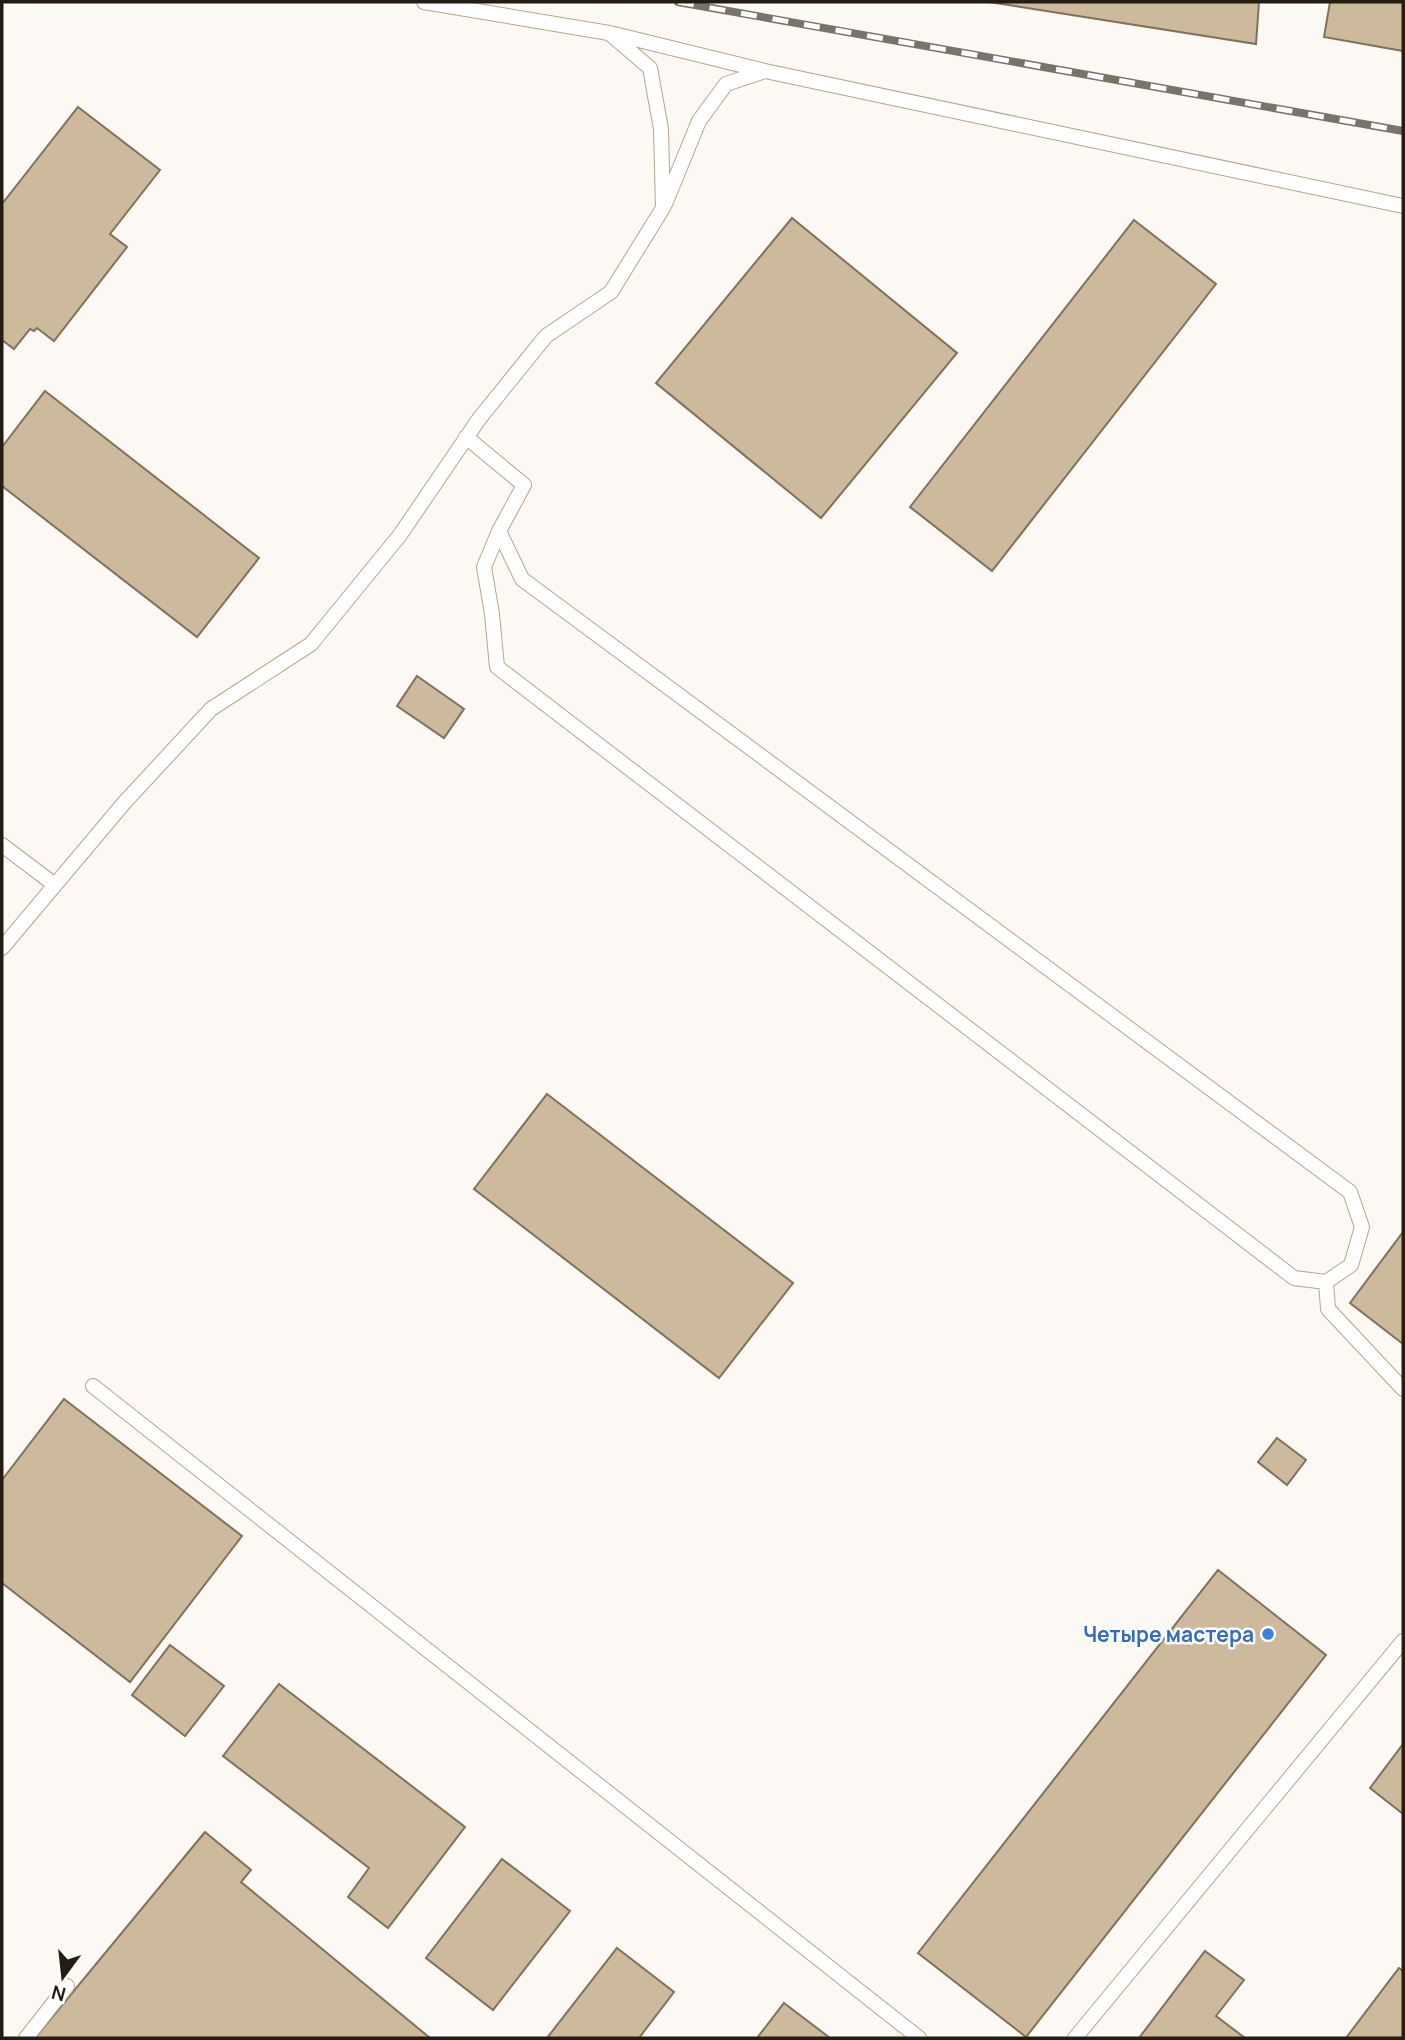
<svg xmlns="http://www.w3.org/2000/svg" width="1405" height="2040" viewBox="0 0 1405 2040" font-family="Manrope,sans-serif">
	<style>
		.building { fill: #cdb99c; stroke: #82715a; stroke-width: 2 }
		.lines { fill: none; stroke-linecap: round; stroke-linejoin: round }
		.lane-casing { stroke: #b7a58c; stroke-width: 16 }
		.lane { stroke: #fff; stroke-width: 14 }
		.rail-casing { stroke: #79736b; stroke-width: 8 }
		.rail { stroke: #fff; stroke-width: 5; stroke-dasharray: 16; stroke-linecap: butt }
		.shop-dot { fill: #3f7fe0; stroke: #fff; stroke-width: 2.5 }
		.labels { text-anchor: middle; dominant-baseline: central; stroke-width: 5; stroke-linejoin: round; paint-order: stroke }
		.shop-label { font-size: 21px; font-weight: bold; fill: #366cbe; stroke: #fff; text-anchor: end }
	</style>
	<rect width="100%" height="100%" fill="#fcf8f3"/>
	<path class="building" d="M989 2H1259L1256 44Z
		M1330 2H1403V51L1324 37Z
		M78 107 160 170 110 234 127 247 54 341 37 328 34 331 30 329 14 349 2 340V204Z
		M792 218 957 353 821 518 656 383Z
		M1134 220 1216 284 992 571 910 507Z
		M45 391 259 558 197 637 2 486V447Z
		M417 676 464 709 444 738 397 706Z
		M547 1094 793 1283 719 1378 474 1189Z
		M1403 1232V1344L1350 1303Z
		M64 1399 242 1536 130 1682 2 1583V1480Z
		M1277 1438 1306 1460 1287 1485 1258 1462Z
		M1218 1570 1326 1655 1026 2037 918 1953Z
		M170 1645 224 1686 185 1736 132 1695Z
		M279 1684 465 1827 388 1928 348 1897 369 1868 223 1756Z
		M1403 1744V1814L1370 1788Z
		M205 1832 251 1870 241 1882 430 2038H35Z
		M502 1859 570 1911 493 2010 426 1958Z
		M617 1948 674 1992 639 2038H547Z
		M1205 1951 1244 1980 1216 2016 1245 2038H1139Z
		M1399 1968 1403 1971V2038H1346Z
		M784 2003 830 2038H757Z"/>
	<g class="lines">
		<g class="lane-casing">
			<path id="lane" d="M614 34 765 71 1403 206
				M665 204 699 121 726 84 765 71
				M466 437 524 485 499 531 522 579 1350 1192 1362 1227 1351 1265 1326 1282 1294 1278 497 667 492 614 484 567 499 531
				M2 845 55 885
				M2 948 124 803 211 709 311 644 400 535 479 419 546 336 611 292 663 208 661 129 650 68 609 33 424 2
				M1326 1282 1328 1309 1403 1389
				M93 1386 919 2038
				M26 2038 67 1986
				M1075 2038 1403 1641"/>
		</g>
		<use href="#lane" class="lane"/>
		<g class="rail-casing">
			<path id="rail" d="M678 2 1403 131"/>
		</g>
		<use href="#rail" class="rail"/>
	</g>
	<circle class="shop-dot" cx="1268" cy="1634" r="7"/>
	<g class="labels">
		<g class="shop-label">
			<text x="1254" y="1634">Четыре мастера</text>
		</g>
	</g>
	<rect width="1405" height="2040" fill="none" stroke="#241d13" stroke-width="7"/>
	<g transform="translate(63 1977) rotate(195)" stroke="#ffffff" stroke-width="5" paint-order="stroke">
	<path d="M0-5L12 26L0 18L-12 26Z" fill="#241d13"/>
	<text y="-10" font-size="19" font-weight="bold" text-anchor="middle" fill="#241d13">N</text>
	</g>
</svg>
